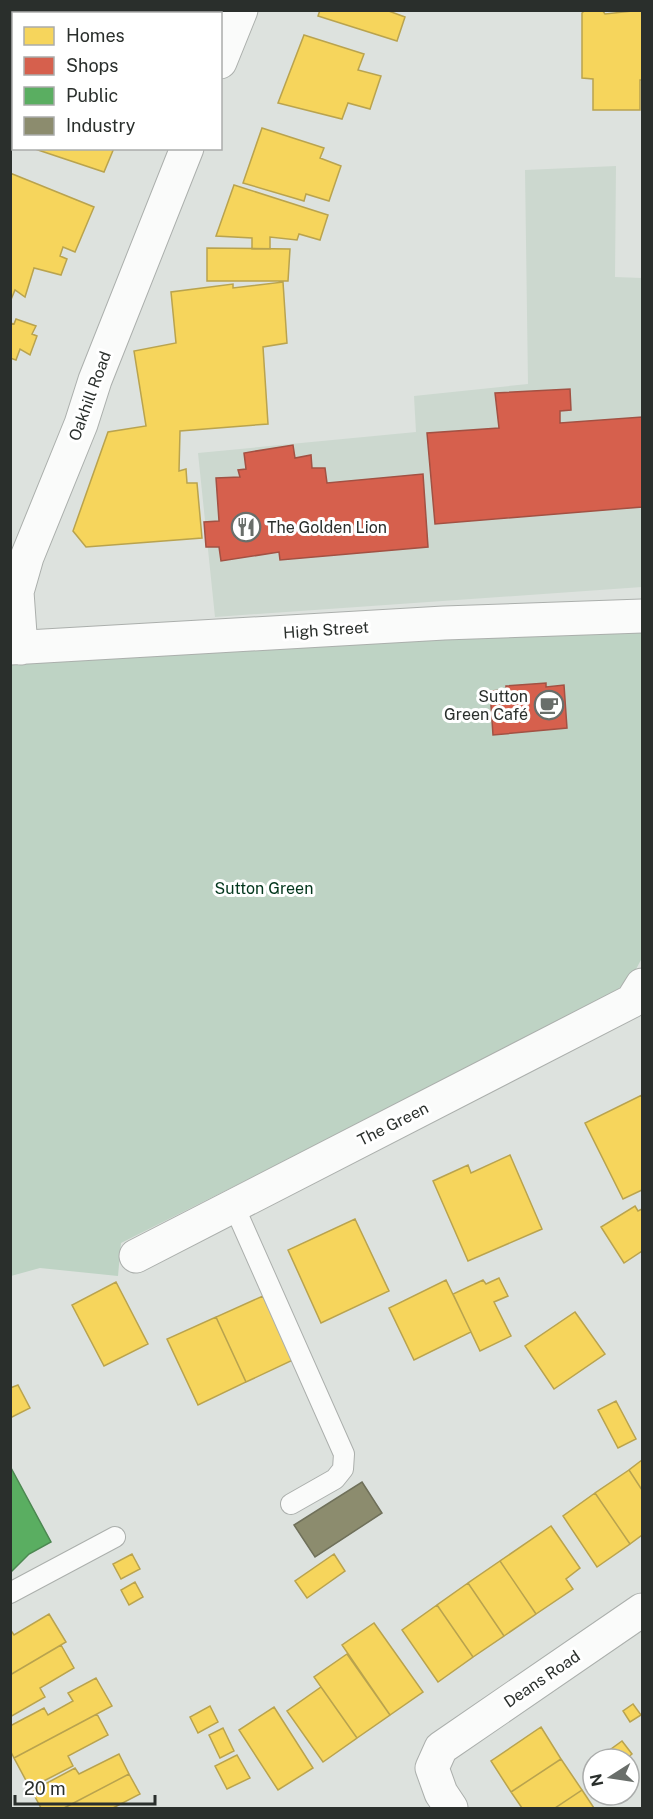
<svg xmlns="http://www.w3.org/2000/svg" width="653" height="1819" viewBox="0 0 653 1819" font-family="'Public Sans',sans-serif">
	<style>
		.built { fill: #ccd8cf }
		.green { fill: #bed3c4 }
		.homes { fill: #f6d55c; stroke: #b9a34e; stroke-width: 1.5 }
		.shops { fill: #d6604d; stroke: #a25143; stroke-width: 1.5 }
		.public { fill: #5aae61; stroke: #4c8851; stroke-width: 1.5 }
		.industry { fill: #8c8c6e; stroke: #6f705a; stroke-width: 1.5 }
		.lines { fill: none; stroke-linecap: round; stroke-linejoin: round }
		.lane-casing { stroke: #abafac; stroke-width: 22 }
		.street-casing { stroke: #abafac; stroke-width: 35 }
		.secondary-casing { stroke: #abafac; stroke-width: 35 }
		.lane { stroke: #fafbfa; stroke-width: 20 }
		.street { stroke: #fafbfa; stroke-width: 33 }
		.secondary { stroke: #fafbfa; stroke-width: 33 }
		.labels { text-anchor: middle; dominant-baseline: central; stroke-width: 6; stroke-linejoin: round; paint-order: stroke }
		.street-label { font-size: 16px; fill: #2a2f2c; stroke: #fff }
		.poi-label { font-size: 16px; fill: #2a2f2c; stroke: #fff; text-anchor: start }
		.park-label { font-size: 16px; fill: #02361c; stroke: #fff }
	</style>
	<rect width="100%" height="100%" fill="#dde2de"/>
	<path class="built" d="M616 166 615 277 642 278V587L215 617 198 453 416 432 414 396 528 384 525 170Z"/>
	<path class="green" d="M642 606V958L635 971 610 998 121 1243 118 1276 40 1268 11 1276V648Z"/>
	<path class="homes" d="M107 10H168L167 14H106Z
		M320 10H386L405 17 397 41 318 16Z
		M585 10H602L605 14 642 10V80H640V110H593V79L582 78V13Z
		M304 35 364 54 358 70 381 76 370 109 348 103 342 119 278 103Z
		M262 128 324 148 320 158 341 166 329 201 306 194 304 201 243 183Z
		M32 148H114L104 172Z
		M10 173 94 207 75 252 63 247 60 256 67 259 61 275 34 268 25 297 15 290 10 302Z
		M234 185 328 215 320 240 299 234 297 240 270 237V249H252V238L216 236Z
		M207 248 290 249 288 281H207Z
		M283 282 287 343 263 347 268 424 180 431 179 471 186 469 187 483H197L202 538 86 547 73 531 108 432 146 426 134 351 176 343 171 292 233 284V288Z
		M16 319 36 326 32 334 37 336 30 355 20 349 16 360 10 358V323L14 324Z
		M642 1095V1190L623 1199 585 1123Z
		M510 1155 542 1229 468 1261 433 1181 468 1165 471 1173Z
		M635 1206 638 1211 642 1209V1251L624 1263 601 1227Z
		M355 1219 389 1291 321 1323 288 1250Z
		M499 1278 508 1296 494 1302 511 1336 480 1351 453 1294 483 1280 486 1284Z
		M446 1280 471 1332 414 1360 389 1308Z
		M116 1282 148 1344 104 1366 72 1305Z
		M263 1296 293 1360 246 1382 216 1317Z
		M575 1312 605 1354 554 1389 525 1346Z
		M216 1317 246 1382 198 1405 167 1339Z
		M18 1385 30 1408 10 1418V1388Z
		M616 1401 636 1439 618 1448 598 1410Z
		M642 1460V1490L629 1470Z
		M629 1470 642 1490V1535L630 1544 595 1493Z
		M595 1493 630 1544 597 1567 563 1516Z
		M551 1526 580 1568 566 1579 573 1589 536 1614 500 1561Z
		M132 1554 140 1569 121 1579 113 1564Z
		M334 1554 345 1571 307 1598 295 1581Z
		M500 1561 536 1614 504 1636 468 1583Z
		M135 1582 143 1597 129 1605 121 1590Z
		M468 1583 504 1636 473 1657 437 1605Z
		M437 1605 473 1657 438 1682 402 1630Z
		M49 1614 66 1642 10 1675V1629L14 1635Z
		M374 1623 423 1692 390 1715 342 1645Z
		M61 1645 74 1668 40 1688 45 1697 10 1717V1675Z
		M347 1654 390 1715 357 1738 314 1677Z
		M96 1678 112 1706 14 1758 10 1750V1726L44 1708 48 1715 73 1701 68 1693Z
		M321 1687 357 1738 323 1762 287 1711Z
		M633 1704 641 1715 630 1722 623 1711Z
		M210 1706 218 1722 198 1733 190 1717Z
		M274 1707 313 1768 278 1790 239 1730Z
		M97 1714 108 1735 68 1756 73 1766 30 1788 14 1758Z
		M541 1727 561 1759 511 1792 491 1761Z
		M223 1728 234 1751 220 1758 209 1735Z
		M622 1741 632 1754 626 1759H612L607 1752Z
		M119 1754 129 1774 64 1808H41L32 1791 75 1768 79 1774Z
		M237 1755 250 1778 227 1789 215 1766Z
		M561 1759 582 1790 555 1808H522L511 1792Z
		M129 1774 140 1794 113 1808H64Z
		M582 1790 594 1808H555Z"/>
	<path class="shops" d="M570 389 571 410 560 411V423L642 417V507L435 524 427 433 499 428 495 393Z
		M293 445 295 458 311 455 312 468H325L327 483 423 474 428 547 280 560 279 552 221 561 219 547H206L204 522 219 521 216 478 240 477 238 470 246 469 244 453Z
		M546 683V687L564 685 567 728 493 735 490 691 506 690V686Z"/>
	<path class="public" d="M10 1466 51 1542 29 1554 10 1573Z"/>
	<path class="industry" d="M362 1482 382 1513 315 1557 294 1525Z"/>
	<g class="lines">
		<g class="lane-casing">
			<path id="lane" d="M234 1206 344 1454 343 1469 335 1479 291 1504
				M10 1593 115 1537"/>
		</g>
		<g class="street-casing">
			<path id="street" d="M136 1256 632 1001 642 985
				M451 1808 441 1793 432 1768 441 1748 642 1610"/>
		</g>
		<g class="secondary-casing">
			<path id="secondary" d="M220 62 241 10
				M10 648 444 623 642 616
				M21 648 17 592 27 557 81 424 95 380 187 148"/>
		</g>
		<use href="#lane" class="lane"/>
		<use href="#street" class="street"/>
		<use href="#secondary" class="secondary"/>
	</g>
	<defs>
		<g id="restaurant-ring" transform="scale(1.5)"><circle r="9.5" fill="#fff" stroke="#696e6a" stroke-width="1.5"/><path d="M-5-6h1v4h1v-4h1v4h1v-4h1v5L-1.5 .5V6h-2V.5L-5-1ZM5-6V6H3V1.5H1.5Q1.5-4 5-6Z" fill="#696e6a"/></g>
		<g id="cafe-ring" transform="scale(1.5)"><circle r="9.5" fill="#fff" stroke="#696e6a" stroke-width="1.5"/><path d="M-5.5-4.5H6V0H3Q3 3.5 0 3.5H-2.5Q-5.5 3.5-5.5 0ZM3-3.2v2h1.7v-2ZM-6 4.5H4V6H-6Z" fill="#696e6a"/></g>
	</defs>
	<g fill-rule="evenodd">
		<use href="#restaurant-ring" x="246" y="527"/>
		<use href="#cafe-ring" x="549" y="705"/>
	</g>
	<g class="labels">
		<g class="street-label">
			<text transform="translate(90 396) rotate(-70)">Oakhill Road</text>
			<text transform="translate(326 630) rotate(-4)">High Street</text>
			<text transform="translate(393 1124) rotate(-27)">The Green</text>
			<text transform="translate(542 1679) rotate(-34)">Deans Road</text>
		</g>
		<g class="poi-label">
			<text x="267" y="527">The Golden Lion</text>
			<text x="528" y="696" text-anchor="end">Sutton<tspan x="528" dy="18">Green Café</tspan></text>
		</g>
		<g class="park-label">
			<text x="264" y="888">Sutton Green</text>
		</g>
	</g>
	<rect width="653" height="1819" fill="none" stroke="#2a2f2c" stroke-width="24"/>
	<rect x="12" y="12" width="210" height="138" fill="#ffffff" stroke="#aaacab" stroke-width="1.5"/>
	<rect x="24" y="27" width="30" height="18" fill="#f6d55c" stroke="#aaacab" stroke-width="1.5"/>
	<text x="66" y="42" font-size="18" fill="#2a2f2c">Homes</text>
	<rect x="24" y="57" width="30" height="18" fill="#d6604d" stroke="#aaacab" stroke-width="1.5"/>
	<text x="66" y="72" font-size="18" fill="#2a2f2c">Shops</text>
	<rect x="24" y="87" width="30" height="18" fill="#5aae61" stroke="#aaacab" stroke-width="1.5"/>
	<text x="66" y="102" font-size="18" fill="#2a2f2c">Public</text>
	<rect x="24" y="117" width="30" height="18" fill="#8c8c6e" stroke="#aaacab" stroke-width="1.5"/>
	<text x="66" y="132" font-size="18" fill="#2a2f2c">Industry</text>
	<g transform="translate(611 1777) rotate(258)"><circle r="28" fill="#ffffff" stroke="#aaacab" stroke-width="1.5"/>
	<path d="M0-4.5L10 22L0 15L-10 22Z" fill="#696e6a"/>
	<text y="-9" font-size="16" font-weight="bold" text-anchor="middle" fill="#2a2f2c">N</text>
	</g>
	<path d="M15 1795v9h140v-9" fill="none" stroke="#2a2f2c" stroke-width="3"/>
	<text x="24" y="1795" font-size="18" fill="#2a2f2c" stroke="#ffffff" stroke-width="4.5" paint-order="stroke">20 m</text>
</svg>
